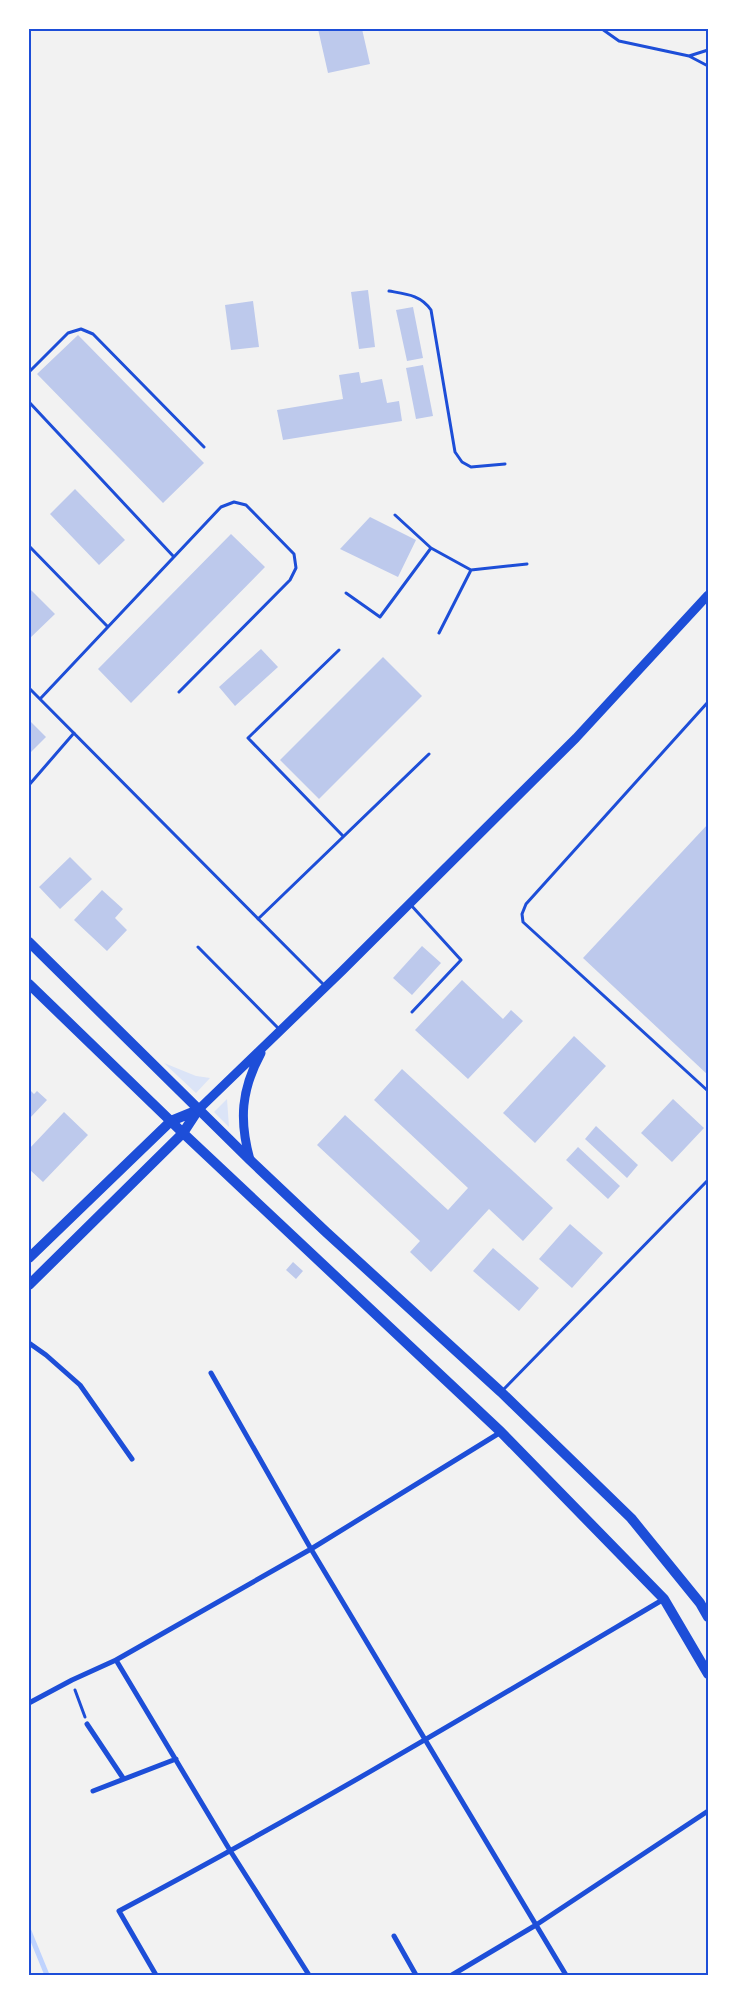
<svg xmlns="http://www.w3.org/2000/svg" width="737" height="2004" viewBox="0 0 737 2004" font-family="'DejaVu Sans',sans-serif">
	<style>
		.green { fill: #dbe4f7 }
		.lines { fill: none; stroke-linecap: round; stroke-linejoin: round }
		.stream { stroke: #bfd3fe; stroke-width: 5 }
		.building { fill: #bdc9ec }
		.path { stroke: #1d4ed8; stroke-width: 3 }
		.service { stroke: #1d4ed8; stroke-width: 3 }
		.minor { stroke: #1d4ed8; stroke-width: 5 }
		.tertiary { stroke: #1d4ed8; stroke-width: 9 }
		.secondary { stroke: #1d4ed8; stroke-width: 10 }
		.primary { stroke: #1d4ed8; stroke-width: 10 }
		.neatline { fill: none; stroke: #1d4ed8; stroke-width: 2 }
	</style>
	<rect width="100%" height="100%" fill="#f2f2f2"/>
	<path class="green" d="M164 1063 196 1076 210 1078 196 1093Z
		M227 1099 229 1127 214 1112Z"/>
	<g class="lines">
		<path class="stream" d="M29 1931 47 1975"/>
	</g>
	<path class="building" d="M318 29H362L370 64 328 73Z
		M368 290 375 347 359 349 351 292Z
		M253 301 259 347 231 350 225 305Z
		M413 307 423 358 407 361 396 310Z
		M78 335 204 463 163 503 37 374Z
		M423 365 433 416 416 419 406 368Z
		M359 372 361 383 382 379 387 403 399 401 402 421 283 440 277 410 343 399 339 375Z
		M75 489 125 540 99 565 50 514Z
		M370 517 416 540 398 577 340 549Z
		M231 534 265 567 131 703 98 669Z
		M29 588 55 614 29 639Z
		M261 649 278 667 235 706 219 687Z
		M383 657 422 696 319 799 280 760Z
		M29 720 46 737 29 754Z
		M708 824V1075L583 958Z
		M70 857 92 879 60 909 39 887Z
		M102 890 123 909 115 918 127 930 107 951 74 920Z
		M422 946 441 963 412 995 393 978Z
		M462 980 503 1019 511 1010 523 1021 468 1079 415 1030Z
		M574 1036 606 1066 535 1143 503 1113Z
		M402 1069 553 1208 523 1241 489 1209 431 1272 410 1252 420 1241 317 1145 345 1115 448 1210 468 1188 374 1100Z
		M29 1089 34 1094 37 1091 47 1100 29 1119Z
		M673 1099 704 1128 672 1162 641 1133Z
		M64 1112 88 1135 43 1182 29 1169V1149Z
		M596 1126 638 1165 627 1178 585 1139Z
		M578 1147 620 1186 608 1199 566 1160Z
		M570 1224 603 1253 572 1288 539 1259Z
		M493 1248 539 1288 519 1311 473 1271Z
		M293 1262 303 1271 296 1279 286 1270Z"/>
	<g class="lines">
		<path class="path" d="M75 1690 85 1717"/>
		<path class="service" d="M602 29 619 41 689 56 708 66
			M689 56 708 50
			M389 291C406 294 421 295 431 310L455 452 462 462 471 467 505 464
			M29 372 68 333 81 329 93 334 204 447
			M29 402 174 557
			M395 515 431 548 471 570 527 564
			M29 546 108 627
			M346 593 380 617 431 548
			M439 633 471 570
			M339 650 248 738 343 836
			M29 688 325 986
			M40 699 221 507 234 502 246 505 294 554 296 568 290 580 179 692
			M708 702 526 904 522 914 523 922 708 1091
			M29 785 74 733
			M410 904 461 960 412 1012
			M258 919 429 754
			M198 947 280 1030
			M502 1391 708 1180"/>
		<path class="minor" d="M29 1343 46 1355 80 1385 132 1459
			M211 1373 311 1549 566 1975
			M116 1660 231 1852 309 1975
			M29 1703 72 1680 116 1660 311 1549 501 1432
			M87 1724 123 1778
			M93 1791 176 1759
			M394 1936 416 1975
			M156 1975 119 1911C304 1813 483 1706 664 1599
			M452 1975 536 1925 708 1811"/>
		<path class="tertiary" d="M198 1110 342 971 576 738 708 595
			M250 1160C239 1120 241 1090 261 1053"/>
		<path class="secondary" d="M29 1258 171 1121 198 1110 183 1133 29 1285"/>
		<path class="primary" d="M29 942 250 1160 326 1232 501 1392 631 1518 700 1603 708 1617
			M29 984 183 1133 501 1432 664 1599 708 1674"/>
	</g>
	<rect width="737" height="2004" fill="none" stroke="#ffffff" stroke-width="60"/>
	<rect x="30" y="30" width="677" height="1944" class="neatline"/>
</svg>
